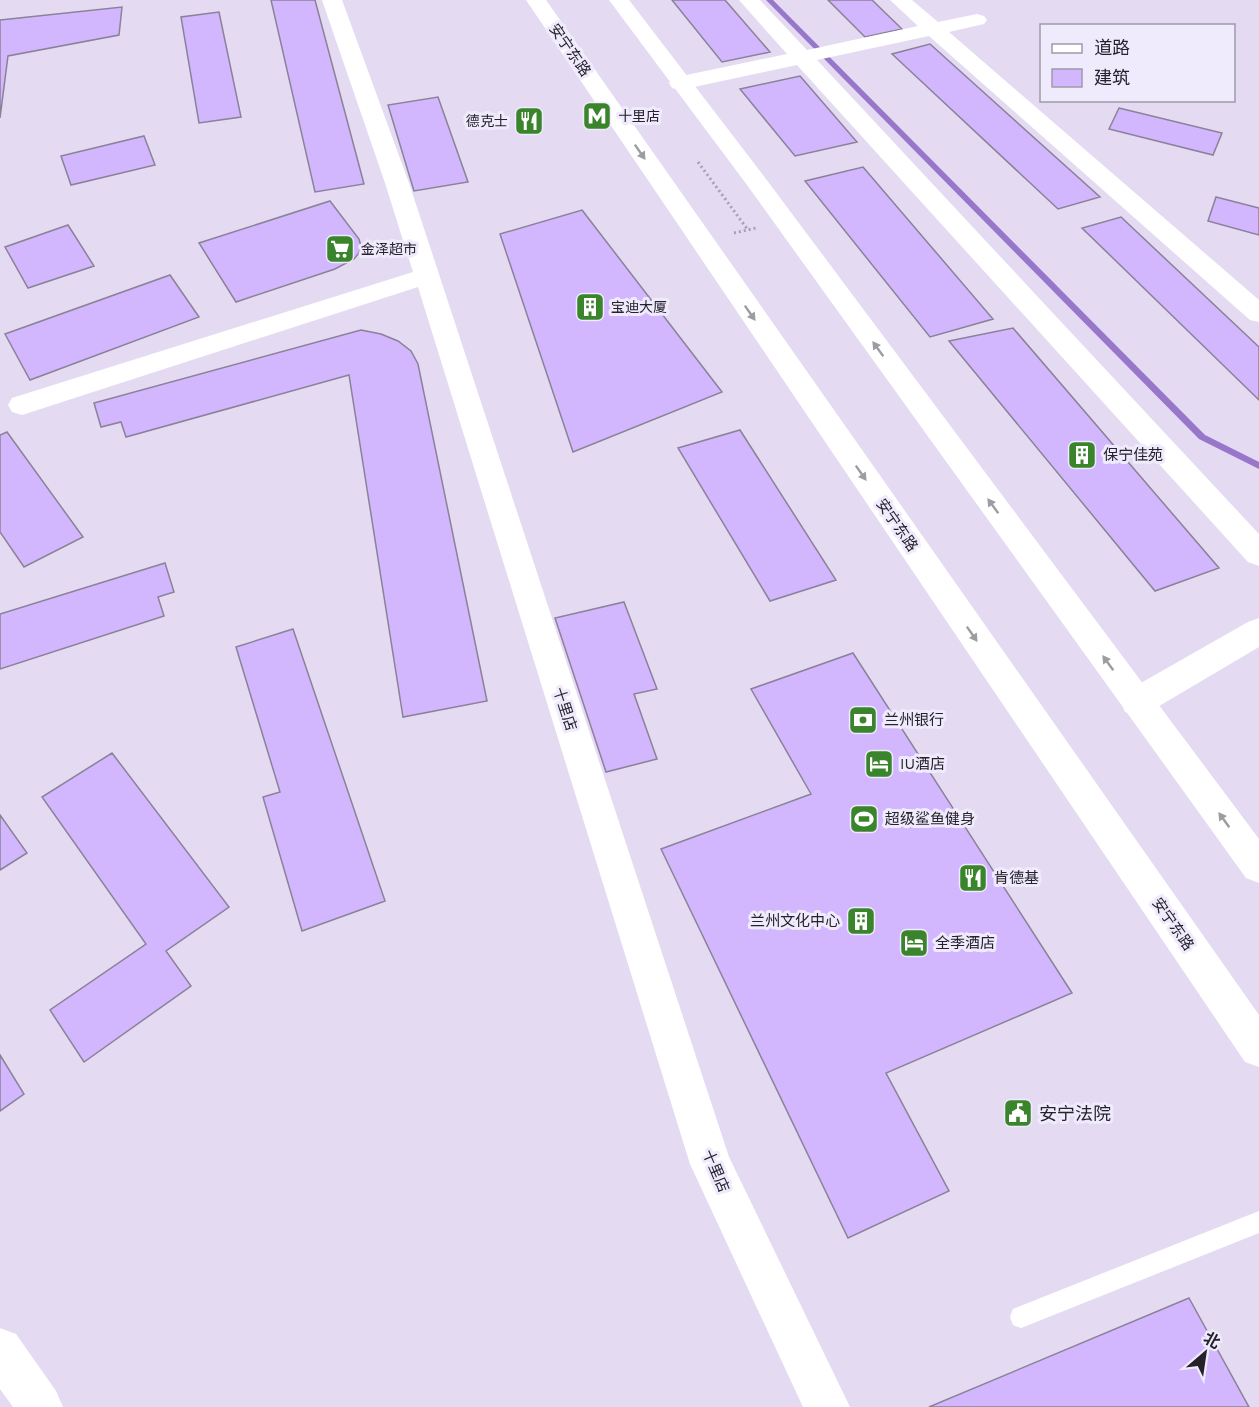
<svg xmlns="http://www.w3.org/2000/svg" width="1259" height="1407" viewBox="0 0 1259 1407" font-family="'Work Sans','Noto Sans SC',sans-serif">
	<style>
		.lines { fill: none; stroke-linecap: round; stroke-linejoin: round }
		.stream { fill: #9876ca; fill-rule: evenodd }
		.building { fill: #d2b6fe; stroke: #8a8297; stroke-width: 1.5 }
		.path { stroke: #a7a0b4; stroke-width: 3; stroke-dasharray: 2 3; stroke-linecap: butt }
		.lane { fill: #fff; fill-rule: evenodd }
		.street { fill: #fff; fill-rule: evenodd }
		.secondary { fill: #fff; fill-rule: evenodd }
		.oneway { fill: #9d9ca0 }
		.labels { text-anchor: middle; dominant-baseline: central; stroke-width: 6; stroke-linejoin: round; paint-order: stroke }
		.far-poi-label { font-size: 14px; fill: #25222b; stroke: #f0eafd; text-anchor: start }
		.street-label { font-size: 15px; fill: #25222b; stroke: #f0eafd }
		.poi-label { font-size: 15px; fill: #25222b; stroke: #f0eafd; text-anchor: start }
		.near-poi-label { font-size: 18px; fill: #25222b; stroke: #f0eafd; text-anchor: start }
	</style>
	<rect width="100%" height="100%" fill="#e4dbf3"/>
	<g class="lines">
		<path class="stream" d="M766 0H773L1205 435 1259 462V469L1199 439Z"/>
	</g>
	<path class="building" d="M271 0H315L364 184 315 192Z
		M672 0H725L770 52 722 62Z
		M828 0H872L902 29 865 37Z
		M122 7 119 35 8 56 0 118V20Z
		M219 12 241 117 199 123 181 17Z
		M930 44 1100 197 1058 209 892 54Z
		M800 76 857 142 795 156 740 89Z
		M438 97 468 182 414 191 388 105Z
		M1119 108 1222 133 1213 155 1109 129Z
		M144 136 155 165 71 185 61 156Z
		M863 167 993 319 930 337 805 181Z
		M1216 197 1259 208V235L1208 221Z
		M330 201 359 239 361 246 359 253 354 259 335 269 236 302 199 243Z
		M582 210 722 392 573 452 500 234Z
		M1121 217 1259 347V400L1082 228Z
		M68 225 94 266 28 288 5 247Z
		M170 275 199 317 30 380 5 334Z
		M1013 328 1219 568 1155 591 949 341Z
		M361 330 381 334 398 341 411 351 418 364 487 701 403 717 349 375 126 437 121 422 101 427 94 403Z
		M740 430 836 580 770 601 678 448Z
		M7 432 83 537 24 567 0 532V435Z
		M165 563 174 592 158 597 164 616 0 669V614Z
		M624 602 657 689 634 694 657 759 606 772 555 618Z
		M293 629 385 901 302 931 263 797 280 792 236 647Z
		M853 653 1072 993 886 1073 949 1191 848 1238 661 849 811 794 751 689Z
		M112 753 229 907 166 951 191 986 84 1062 50 1010 146 944 42 797Z
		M0 815 27 853 0 870Z
		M0 1055 24 1094 0 1111Z
		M1189 1298 1249 1407H929Z"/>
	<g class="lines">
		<path class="path" d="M698 162 748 230
			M734 233 756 228"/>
		<path class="lane" d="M1259 1211V1233L1021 1328 1013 1325 1010 1317 1013 1309Z"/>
		<path class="street" d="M322 0H342L409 183 729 1157 850 1407H803L690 1164 418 287 22 415 12 412 8 405 12 398 413 272 385 183Z
			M739 0H760L807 50 918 26 890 0H912L938 22 977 14 984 16 987 20 984 24 949 32 1259 300V322L1250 320 929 36 817 60 1259 534V566L1248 562 797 65 680 90 672 88 669 83 672 78 787 54Z
			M1259 618V647L1149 712 1137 716 1125 712 1121 702 1125 692 1248 622Z
			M0 1328 16 1334 56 1391 63 1407H13L0 1389Z"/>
		<path class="secondary" d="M526 0H546L1259 1015V1067L1245 1062Z
			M609 0H629L763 175 1259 839V883L1246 878 747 185Z"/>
	</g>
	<defs><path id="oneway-solid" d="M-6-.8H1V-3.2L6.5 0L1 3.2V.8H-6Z" transform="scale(1.5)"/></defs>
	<g class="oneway">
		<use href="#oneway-solid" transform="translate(640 152) rotate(55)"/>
		<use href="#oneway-solid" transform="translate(750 313) rotate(55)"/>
		<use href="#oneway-solid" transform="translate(878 349) rotate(-126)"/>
		<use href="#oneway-solid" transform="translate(861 473) rotate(55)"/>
		<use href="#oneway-solid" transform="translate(993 506) rotate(-126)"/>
		<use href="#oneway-solid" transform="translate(972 634) rotate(55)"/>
		<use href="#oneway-solid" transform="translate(1108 663) rotate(-126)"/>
		<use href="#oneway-solid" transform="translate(1224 820) rotate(-126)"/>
	</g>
	<defs>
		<g id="metro-square" transform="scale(1.5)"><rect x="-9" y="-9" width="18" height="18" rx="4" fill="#3a842c" stroke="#f0eafd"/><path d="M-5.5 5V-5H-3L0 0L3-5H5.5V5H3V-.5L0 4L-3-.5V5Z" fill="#fff"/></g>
		<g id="restaurant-square" transform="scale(1.5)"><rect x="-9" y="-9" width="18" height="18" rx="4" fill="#3a842c" stroke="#f0eafd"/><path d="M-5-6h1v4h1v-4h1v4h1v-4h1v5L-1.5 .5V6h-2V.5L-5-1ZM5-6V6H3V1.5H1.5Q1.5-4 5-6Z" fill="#fff"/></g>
		<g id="supermarket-square" transform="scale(1.5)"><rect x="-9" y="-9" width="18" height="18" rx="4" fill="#3a842c" stroke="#f0eafd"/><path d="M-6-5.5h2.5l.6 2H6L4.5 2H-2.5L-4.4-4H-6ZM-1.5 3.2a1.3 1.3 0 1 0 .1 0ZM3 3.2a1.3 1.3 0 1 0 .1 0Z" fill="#fff"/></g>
		<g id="building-square" transform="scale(1.5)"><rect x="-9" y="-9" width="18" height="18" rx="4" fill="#3a842c" stroke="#f0eafd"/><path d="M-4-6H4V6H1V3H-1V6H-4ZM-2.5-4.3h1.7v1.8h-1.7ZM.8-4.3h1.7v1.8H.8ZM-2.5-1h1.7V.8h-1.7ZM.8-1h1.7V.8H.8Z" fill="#fff"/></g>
		<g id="bank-square" transform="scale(1.5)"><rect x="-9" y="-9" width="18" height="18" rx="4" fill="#3a842c" stroke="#f0eafd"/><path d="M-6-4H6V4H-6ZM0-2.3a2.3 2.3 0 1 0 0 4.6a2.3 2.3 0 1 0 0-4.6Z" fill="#fff"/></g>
		<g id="hotel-square" transform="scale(1.5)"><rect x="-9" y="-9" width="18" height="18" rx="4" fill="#3a842c" stroke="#f0eafd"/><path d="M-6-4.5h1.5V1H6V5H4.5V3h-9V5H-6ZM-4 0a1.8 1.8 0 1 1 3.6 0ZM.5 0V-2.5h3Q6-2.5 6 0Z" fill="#fff"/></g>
		<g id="stadium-square" transform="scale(1.5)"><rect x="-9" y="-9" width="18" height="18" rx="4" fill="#3a842c" stroke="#f0eafd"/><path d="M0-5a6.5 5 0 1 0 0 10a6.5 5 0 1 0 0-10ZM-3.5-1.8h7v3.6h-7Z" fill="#fff"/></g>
		<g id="civic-square" transform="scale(1.5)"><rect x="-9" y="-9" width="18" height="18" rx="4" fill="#3a842c" stroke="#f0eafd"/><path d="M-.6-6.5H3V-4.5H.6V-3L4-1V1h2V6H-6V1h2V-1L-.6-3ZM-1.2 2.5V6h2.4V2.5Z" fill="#fff"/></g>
	</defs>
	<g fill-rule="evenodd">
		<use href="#metro-square" x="597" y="116"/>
		<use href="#restaurant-square" x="529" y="121"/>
		<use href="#supermarket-square" x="340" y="249"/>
		<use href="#building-square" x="590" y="307"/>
		<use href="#building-square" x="1082" y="455"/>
		<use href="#bank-square" x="863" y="720"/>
		<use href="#hotel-square" x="879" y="764"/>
		<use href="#stadium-square" x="864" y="819"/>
		<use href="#restaurant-square" x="973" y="878"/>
		<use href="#building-square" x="861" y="921"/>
		<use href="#hotel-square" x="914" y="943"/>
		<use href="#civic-square" x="1018" y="1113"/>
	</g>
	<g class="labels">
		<g class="far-poi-label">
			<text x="618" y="116">十里店</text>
			<text x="508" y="121" text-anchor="end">德克士</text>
			<text x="361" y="249">金泽超市</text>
			<text x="611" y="307">宝迪大厦</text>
		</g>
		<g class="street-label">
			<text transform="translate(570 50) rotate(55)">安宁东路</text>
			<text transform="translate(897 525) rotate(55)">安宁东路</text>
			<text transform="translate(565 709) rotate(72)">十里店</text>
			<text transform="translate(1173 924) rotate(55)">安宁东路</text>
			<text transform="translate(716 1171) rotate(67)">十里店</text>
		</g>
		<g class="poi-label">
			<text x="1103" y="455">保宁佳苑</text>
			<text x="884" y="720">兰州银行</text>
			<text x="900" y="764">IU酒店</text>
			<text x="885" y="819">超级鲨鱼健身</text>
			<text x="994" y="878">肯德基</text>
			<text x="840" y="921" text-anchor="end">兰州文化中心</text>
			<text x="935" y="943">全季酒店</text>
		</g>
		<g class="near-poi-label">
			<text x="1039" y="1113">安宁法院</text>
		</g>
	</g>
	<rect x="1040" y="24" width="195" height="78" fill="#f0eafd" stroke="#9f9aa9" stroke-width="1.5"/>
	<rect x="1052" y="44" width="30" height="9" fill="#ffffff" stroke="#9f9aa9" stroke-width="1.5"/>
	<text x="1094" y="54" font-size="18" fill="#25222b">道路</text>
	<rect x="1052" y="69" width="30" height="18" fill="#d2b6fe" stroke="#9f9aa9" stroke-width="1.5"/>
	<text x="1094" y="84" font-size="18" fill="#25222b">建筑</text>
	<g transform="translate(1205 1353) rotate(29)" stroke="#f0eafd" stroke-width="4.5" paint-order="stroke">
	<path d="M0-4.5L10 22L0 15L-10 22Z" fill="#25222b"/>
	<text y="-9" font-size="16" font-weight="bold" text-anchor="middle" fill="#25222b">北</text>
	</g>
</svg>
